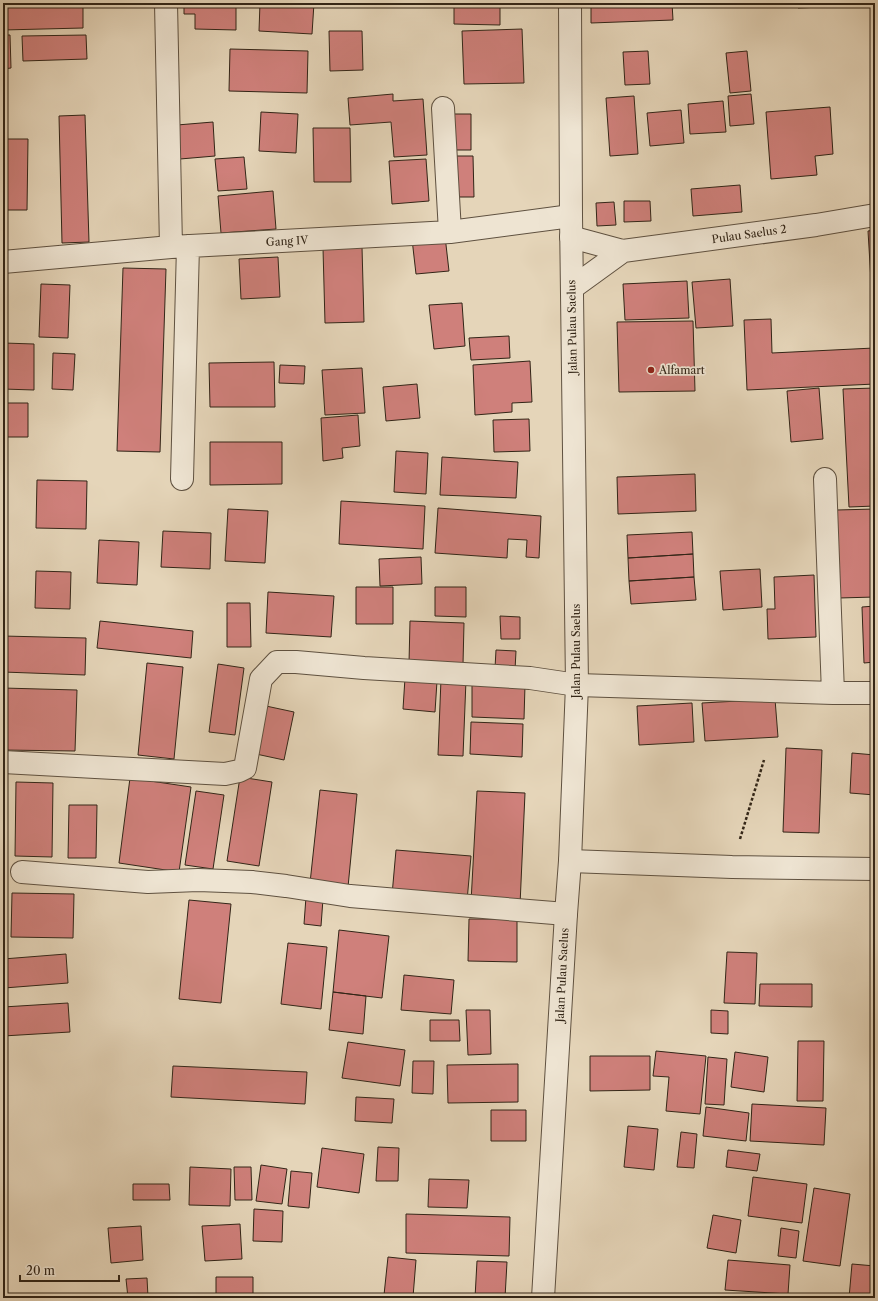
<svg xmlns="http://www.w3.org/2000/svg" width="878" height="1301" viewBox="0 0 878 1301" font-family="'Libre Caslon Text',serif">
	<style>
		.building { fill: #cf807b; stroke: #322517 }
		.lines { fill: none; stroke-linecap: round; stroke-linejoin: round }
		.minor-casing { stroke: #5f5140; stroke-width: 24 }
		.tertiary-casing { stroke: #5f5140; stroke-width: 24 }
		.path { stroke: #322517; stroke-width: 2.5; stroke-dasharray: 3 2; stroke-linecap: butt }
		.minor { stroke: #eee4d2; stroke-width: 22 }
		.tertiary { stroke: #eee4d2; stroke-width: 22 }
		.poi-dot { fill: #8f2418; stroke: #eee4d2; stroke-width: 1.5 }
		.labels { text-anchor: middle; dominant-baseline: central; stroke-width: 3.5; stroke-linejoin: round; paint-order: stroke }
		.street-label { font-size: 11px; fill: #322517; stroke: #eee4d2 }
		.poi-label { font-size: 11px; fill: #322517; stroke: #eee4d2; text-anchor: start }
	</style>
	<rect width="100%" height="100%" fill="#e5d5b9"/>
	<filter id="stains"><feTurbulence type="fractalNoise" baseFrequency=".005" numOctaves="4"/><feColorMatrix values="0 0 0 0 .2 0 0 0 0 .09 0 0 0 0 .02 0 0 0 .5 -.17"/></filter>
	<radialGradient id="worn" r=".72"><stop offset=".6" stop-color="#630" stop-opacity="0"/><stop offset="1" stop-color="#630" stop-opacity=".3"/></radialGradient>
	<path class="building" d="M3 3H83V28L3 30Z
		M184 3H236V30L195 29V14H184Z
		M260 3H314L312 34 259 31Z
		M454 3H500V25L454 24Z
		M591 3H672L673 20 591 23Z
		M798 3H823L824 7 798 8Z
		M522 29 524 83 464 84 462 31Z
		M329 31H362L363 70 330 71Z
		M3 35H10L11 68 3 69Z
		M86 35 87 59 23 61 22 36Z
		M230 49 308 51 307 93 229 91Z
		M648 51 650 84 625 85 623 52Z
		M747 51 751 91 730 93 726 53Z
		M393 94V101L423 99 427 155 394 157 391 122 350 125 348 98Z
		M751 94 754 124 730 126 728 96Z
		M634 96 638 154 610 156 606 98Z
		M723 101 726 132 690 134 688 104Z
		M830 107 833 154 815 156 817 175 771 179 766 112Z
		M681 110 684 143 650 146 647 113Z
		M261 112 298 114 296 153 259 151Z
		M451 114H471V150H452Z
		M85 115 89 242 62 243 59 116Z
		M213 122 215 156 180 159 177 125Z
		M313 128H350L351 182H314Z
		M3 139H28L27 210H3Z
		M450 156H473L474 197H451Z
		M244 157 247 189 218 191 215 159Z
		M426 159 429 201 392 204 389 161Z
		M740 185 742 212 693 216 691 189Z
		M273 191 276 229 221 233 218 196Z
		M624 201H650L651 221 624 222Z
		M614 202 616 225 597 226 596 203Z
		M875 230V347L868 231Z
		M445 236 449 271 416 274 412 239Z
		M362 247 364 322 325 323 323 248Z
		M278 257 280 297 241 299 239 259Z
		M123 268 166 269 160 452 117 451Z
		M730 279 733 326 696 328 692 282Z
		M687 281 689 318 625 320 623 284Z
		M41 284 70 285 68 338 39 337Z
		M462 303 465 346 434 349 429 305Z
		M771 319 772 353 874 348 875 384 747 390 744 320Z
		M693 321 695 391 619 392 617 322Z
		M509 336 510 358 471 360 469 338Z
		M4 343 34 344V390L3 389Z
		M53 353 75 354 73 390 52 389Z
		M530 361 532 402 512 403V412L475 415 473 365Z
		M274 362 275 407H210L209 363Z
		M280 365 305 366 304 384 279 383Z
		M362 368 365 413 325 415 322 370Z
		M417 384 420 418 386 421 383 387Z
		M819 388 823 439 791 442 787 391Z
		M875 388V506L849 507 843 389Z
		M3 403H28V437H3Z
		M358 415 360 446 342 448 343 458 323 461 321 418Z
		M529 419 530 451 494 452 493 420Z
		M210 442H282V484L210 485Z
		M396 451 428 453 426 494 394 492Z
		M442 457 518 462 516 498 440 495Z
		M695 474 696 511 618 514 617 477Z
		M37 480 87 481 86 529 36 528Z
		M341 501 425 506 423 549 339 544Z
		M438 508 541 516 539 558 526 557 527 540 508 539 507 558 435 553Z
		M228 509 268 511 265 563 225 561Z
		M875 509V597L839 598 837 510Z
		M163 531 211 533 210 569 161 567Z
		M692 532 693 554 628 558 627 535Z
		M99 540 139 542 137 585 97 583Z
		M693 554 694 577 629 581 628 558Z
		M421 557 422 584 380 586 379 559Z
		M760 569 762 607 723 610 720 571Z
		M36 571 71 572 70 609 35 608Z
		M814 575 816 637 768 639 767 609H775L774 577Z
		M694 577 696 600 631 604 629 581Z
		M356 587H393V624H356Z
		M435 587H466V617L435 616Z
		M268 592 334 596 331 637 266 633Z
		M227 603H250L251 647H227Z
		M875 606V662L864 663 862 607Z
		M500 616 520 617V639H501Z
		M100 621 193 631 191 658 97 648Z
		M410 621 464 623 463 664 409 663Z
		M3 636 86 638 85 675 3 672Z
		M496 650 516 651 515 670 495 668Z
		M147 663 183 667 174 759 138 755Z
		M218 664 244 668 235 735 209 732Z
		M405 678 437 681 435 712 403 709Z
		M441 679 466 680 463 756 438 755Z
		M472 683 525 685 524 719 472 717Z
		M3 688 77 690 75 751 3 750Z
		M775 699 778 737 705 741 702 703Z
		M692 703 694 742 639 745 637 706Z
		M266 706 294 712 284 760 256 754Z
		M471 722 523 724 522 757 470 754Z
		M786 748 822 750 819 833 783 832Z
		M852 753 875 755V795L850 793Z
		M240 777 272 782 259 866 227 861Z
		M130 778 191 787 179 872 119 863Z
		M16 782 53 783 52 857 15 856Z
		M320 790 357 794 348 887 310 883Z
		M196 791 224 795 213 869 185 865Z
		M477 791 525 793 520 905 471 902Z
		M69 805H97L96 858H68Z
		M3 815H7L6 870H3Z
		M396 850 471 856 467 901 392 895Z
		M12 893 74 894 73 938 11 937Z
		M306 897 323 899 321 926 304 924Z
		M189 900 231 904 221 1003 179 999Z
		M469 919H517V962L468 961Z
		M339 930 389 936 382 998 333 992Z
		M288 943 327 947 321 1009 281 1004Z
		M727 952 757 953 755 1004 724 1003Z
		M66 954 68 983 4 988 3 959Z
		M404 975 454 980 451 1014 401 1010Z
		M760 984H812V1007L759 1006Z
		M333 992 366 996 363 1034 329 1030Z
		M68 1003 70 1032 3 1036V1007Z
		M466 1010H490L491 1054 468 1055Z
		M711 1010 728 1011V1034L711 1033Z
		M430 1020H459L460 1041H430Z
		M798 1041H824L823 1101H797Z
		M348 1042 405 1050 400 1086 342 1078Z
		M656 1051 706 1056 700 1114 666 1111 669 1077 653 1076Z
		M735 1052 768 1057 764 1092 731 1087Z
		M590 1056H650V1090L590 1091Z
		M708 1057 727 1059 724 1105 705 1104Z
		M413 1061H434L433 1094 412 1093Z
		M518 1064V1102L448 1103 447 1065Z
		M173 1066 307 1072 305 1104 171 1097Z
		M356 1097 394 1099 392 1123 355 1121Z
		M752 1104 826 1108 824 1145 750 1141Z
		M706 1107 749 1113 746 1141 703 1136Z
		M491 1110H526V1141H491Z
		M628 1126 658 1129 654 1170 624 1167Z
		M681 1132 697 1134 694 1168 677 1167Z
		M378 1147 399 1148 398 1181H376Z
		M322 1148 364 1154 359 1193 317 1187Z
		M728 1150 760 1154 757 1171 726 1167Z
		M261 1165 287 1169 282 1204 256 1201Z
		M190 1167 231 1169 230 1206 189 1205Z
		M234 1167H251L252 1200H235Z
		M291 1171 312 1173 309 1208 288 1206Z
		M753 1177 807 1184 802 1223 748 1216Z
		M429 1179 469 1180 467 1208 428 1207Z
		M133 1184H169L170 1200H133Z
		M814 1188 850 1194 840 1266 803 1261Z
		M254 1209 283 1211 282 1242 253 1241Z
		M406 1214 510 1217 509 1256 406 1253Z
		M713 1215 741 1220 736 1253 707 1248Z
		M240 1224 242 1259 205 1261 202 1226Z
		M141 1226 143 1260 111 1263 108 1228Z
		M781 1228 799 1231 796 1258 778 1256Z
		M388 1257 416 1260 413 1297 384 1295Z
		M728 1260 790 1265 788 1294 725 1290Z
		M477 1261 507 1262 505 1298H475Z
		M852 1264 875 1266V1298H849Z
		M216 1277H253V1298H216Z
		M147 1278 148 1297 128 1298 126 1279Z"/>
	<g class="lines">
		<g class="minor-casing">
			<path id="minor" d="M166 3 171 247
				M443 108 450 232
				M571 237 623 251 816 225 875 215
				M3 262 171 247 450 232 571 216
				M572 288 623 251
				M182 479 188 246
				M825 479 833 693
				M3 762 225 774 239 771 245 768 261 679 277 662H296L364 668 530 678 577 685 833 693H875
				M570 861 732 867 875 869
				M22 872 148 882 198 880 252 882 286 886 350 896 566 914"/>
		</g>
		<g class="tertiary-casing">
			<path id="tertiary" d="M543 1298 566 914 570 861 577 685 571 216 570 3"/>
		</g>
		<path class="path" d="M740 839 764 760"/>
		<use href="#minor" class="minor"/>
		<use href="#tertiary" class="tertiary"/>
	</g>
	<circle class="poi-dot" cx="651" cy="370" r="4"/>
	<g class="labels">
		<g class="street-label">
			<text transform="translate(749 234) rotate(-8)">Pulau Saelus 2</text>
			<text transform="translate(287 241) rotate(-3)">Gang IV</text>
			<text transform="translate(572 327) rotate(-91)">Jalan Pulau Saelus</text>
			<text transform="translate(576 651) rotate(-90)">Jalan Pulau Saelus</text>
			<text transform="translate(562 975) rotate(-87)">Jalan Pulau Saelus</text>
		</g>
		<g class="poi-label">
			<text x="659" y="370">Alfamart</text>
		</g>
	</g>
	<rect width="878" height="1301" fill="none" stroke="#e5d5b9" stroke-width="16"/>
	<rect x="4" y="4" width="870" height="1293" fill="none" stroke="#322517" stroke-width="2"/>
	<rect x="8" y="8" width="862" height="1285" fill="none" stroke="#322517"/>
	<path d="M20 1275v6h99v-6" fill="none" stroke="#322517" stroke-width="2"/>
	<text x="26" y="1275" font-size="12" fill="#322517" stroke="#eee4d2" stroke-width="3" paint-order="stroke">20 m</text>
	<rect width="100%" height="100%" filter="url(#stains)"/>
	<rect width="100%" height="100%" fill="url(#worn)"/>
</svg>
